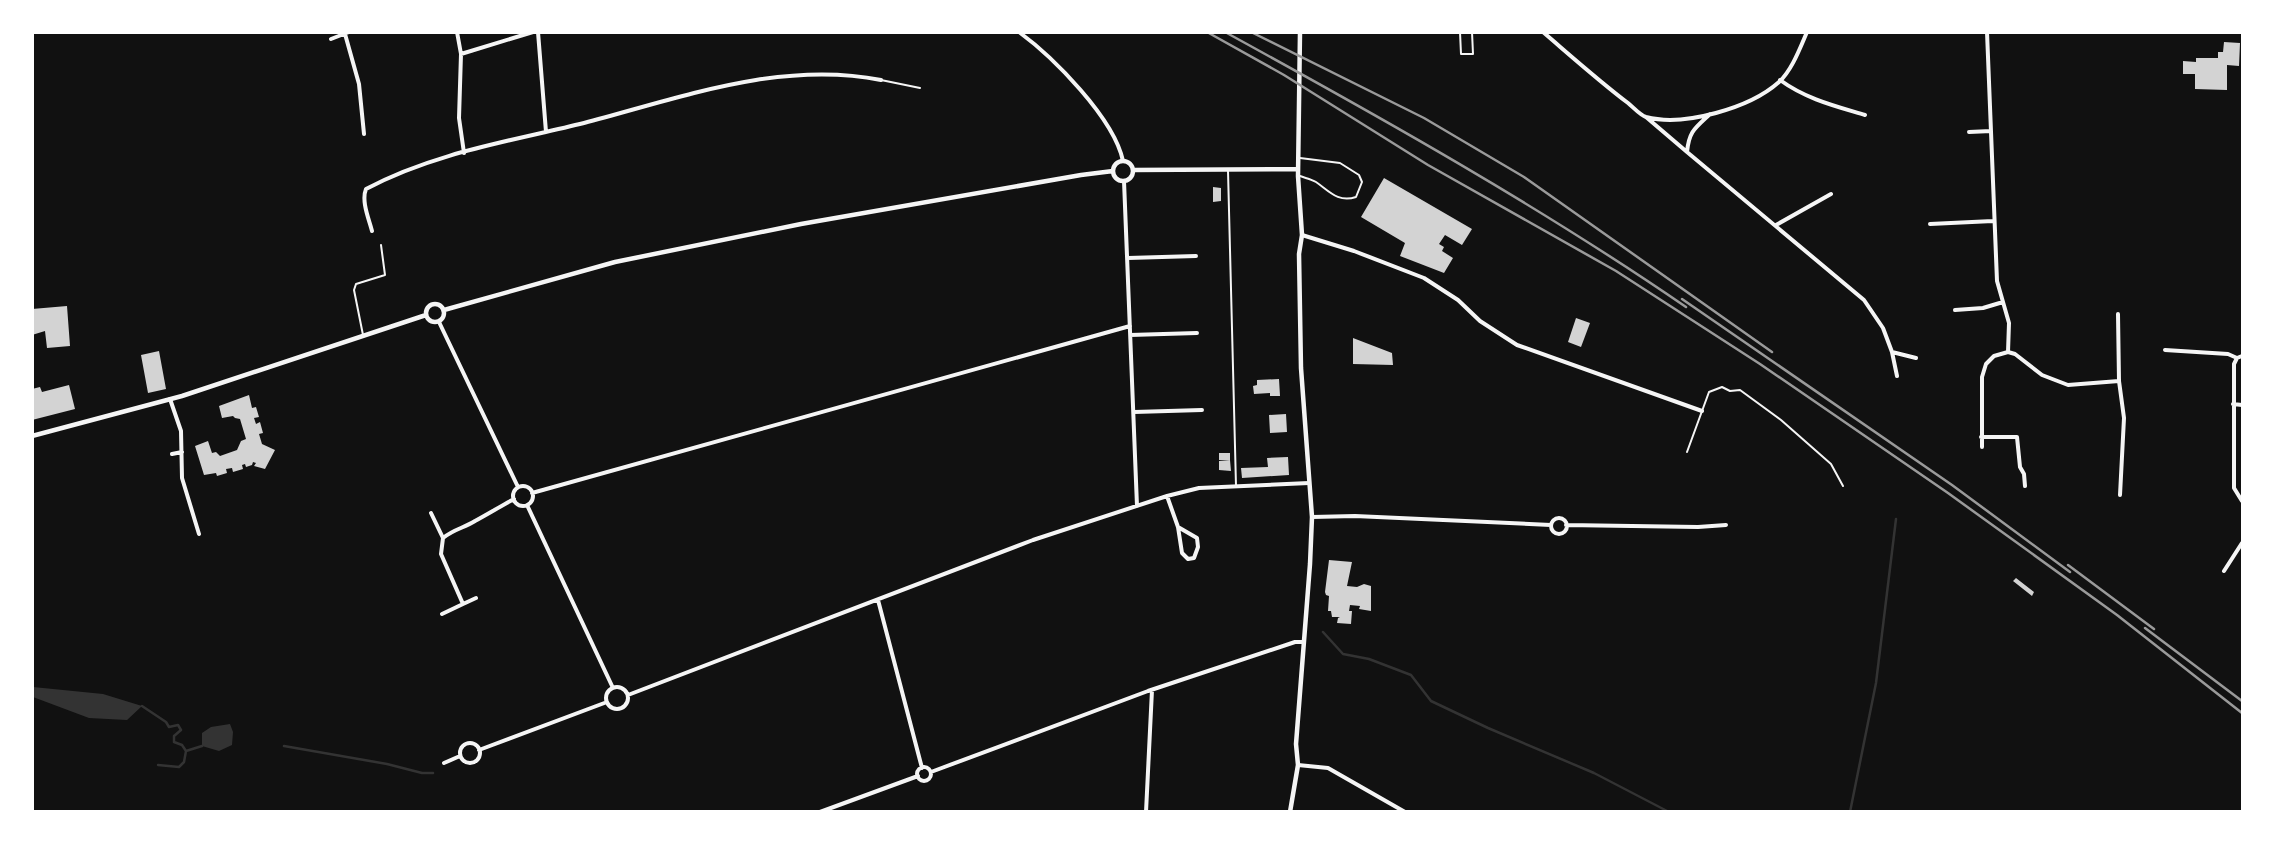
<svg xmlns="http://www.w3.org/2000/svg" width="2275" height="844" viewBox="0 0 2275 844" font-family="'Varela Round',sans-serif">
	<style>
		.water { fill: #333 }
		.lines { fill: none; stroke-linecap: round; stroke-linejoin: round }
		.stream { stroke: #333; stroke-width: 2.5 }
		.building { fill: #d3d3d3 }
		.path { stroke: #f5f5f5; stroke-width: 2 }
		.service { stroke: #f5f5f5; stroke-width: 2 }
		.minor { stroke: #f5f5f5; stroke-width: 4 }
		.tertiary { stroke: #f5f5f5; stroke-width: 4.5 }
		.rail { stroke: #9a9a9a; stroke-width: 2.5 }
	</style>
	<rect width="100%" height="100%" fill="#111"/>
	<path class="water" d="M33 687 103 694 142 706 127 720 89 718 33 697Z
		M230 724 233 732 232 745 219 751 202 746V733L211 727Z"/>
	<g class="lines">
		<path class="stream" d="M1323 632 1343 654 1369 659 1411 675 1431 701 1488 728 1594 773 1669 812
			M142 706 166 722 169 727 178 725 181 730 174 736V742L182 745 186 751
			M284 746 387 764 422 773H433
			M158 765 179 767 184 762 186 751 202 746
			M1850 812 1876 683 1896 519"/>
	</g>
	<path class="building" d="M2224 42 2240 43 2239 66 2227 65V90L2195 89V74H2183V61L2196 62V58H2218V52H2223Z
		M1384 178 1472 229 1462 245 1445 235 1439 244 1444 247 1442 251 1453 258 1444 273 1400 256 1405 243 1361 217Z
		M1213 187 1221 188V201L1213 202Z
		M67 306 70 346 47 348 45 331 32 335V309Z
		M1576 318 1590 323 1581 347 1568 342Z
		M1353 338 1392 353 1393 365 1353 364Z
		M159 351 166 389 148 393 141 355Z
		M1279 379 1280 396H1270V393L1254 394 1253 386 1257 385V380Z
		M69 385 75 409 32 420V389L40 387 42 392Z
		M249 395 252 408 256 407 259 417 254 418 256 424 260 422 263 433 259 434 262 444 275 450 265 469 254 466 256 463 253 462 252 465 246 467 245 464 242 465 243 469 233 472 232 468 226 469 227 473 217 476 216 473 204 475 195 446 208 441 212 453 216 452 220 456 237 450 241 441 246 439 240 419 235 418 233 416 222 418 219 406Z
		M1286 414 1287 432 1270 433 1269 415Z
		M1219 453H1230V460H1219Z
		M1288 457 1289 475 1242 478 1241 468 1268 467 1267 458Z
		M1230 460 1231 471 1219 470V461Z
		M1329 560 1352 562 1347 586 1357 587 1364 584 1371 586V611L1359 609 1360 606 1350 605 1349 611H1352L1351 624 1337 623 1338 618 1340 617H1332L1331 611H1328L1329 596 1326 595 1325 592Z
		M2016 578 2034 592 2032 596 2013 581Z"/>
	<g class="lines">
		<path class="path" d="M1460 32 1461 54H1473L1472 32"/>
		<path class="service" d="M881 80 920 88
			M1300 158 1340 163 1359 175 1362 182 1356 197C1338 203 1329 191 1316 182 1311 179 1305 178 1300 176
			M1228 171 1236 486
			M363 335 354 290 356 284 385 275 381 245
			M1687 452 1709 392 1722 387 1730 391 1740 390 1781 420 1831 464 1843 486"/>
		<path class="minor" d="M457 32 461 54 459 118 464 153
			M538 32 546 132
			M1019 32C1053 57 1114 118 1123 161
			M1543 32C1571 56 1599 81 1628 103 1633 107 1640 115 1646 117 1684 127 1750 108 1779 82 1792 70 1800 48 1807 32
			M1987 32 1997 281 2009 323 2008 352
			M345 34 359 84 364 134
			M331 39 349 32
			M461 54 533 32
			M1780 80C1806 99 1835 106 1865 115
			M1646 117 1687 152C1689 131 1695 128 1710 114
			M1969 132 1991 131
			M1687 152 1864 300 1883 328 1892 352 1916 358
			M1124 181 1137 506
			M1930 224 1993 221
			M1776 225 1831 194
			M372 231C369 219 361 201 366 189 433 153 511 141 584 123 680 98 780 60 881 80
			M1302 235 1354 251 1424 278 1458 300 1480 321 1517 345 1702 411
			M1128 258 1196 256
			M1955 310 1983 308 2003 302
			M2118 314 2119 381 2124 418 2120 495
			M439 322 518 487
			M1130 335 1197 333
			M2165 350 2228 354 2237 358 2242 356
			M1892 352 1897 376
			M2237 358 2234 364V488L2242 501
			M170 399 181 431 182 478 199 534
			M2233 404 2242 405
			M1134 412 1202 410
			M1981 437H2017L2020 467 2024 474 2025 486
			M1982 447V377L1986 364 1994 356 2008 352 2015 354 2042 375 2068 385 2119 381
			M172 454 182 452
			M513 496a10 10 0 1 1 20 0a10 10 0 1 1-20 0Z
			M532 493 1130 326
			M1167 496 1178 527 1182 553 1188 559 1194 558 1198 547 1197 538 1178 527
			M527 505 613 688
			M431 513 443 538
			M1312 517 1355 516 1551 525
			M1551 526a8 8 0 1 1 16 0a8 8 0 1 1-16 0Z
			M1566 525 1698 527 1726 525
			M2224 571 2242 543
			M878 600 922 768
			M463 604 476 598
			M442 614 463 604 441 554 443 538C454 529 464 528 475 521 488 514 501 506 514 499
			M606 698a11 11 0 1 1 22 0a11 11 0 1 1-22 0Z
			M628 695 1033 540 1167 496 1199 488 1309 483
			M460 753a10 10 0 1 1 20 0a10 10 0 1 1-20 0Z
			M479 750 607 702
			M444 763 460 756
			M1298 765 1328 768 1405 812
			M917 774a7 7 0 1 1 14 0a7 7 0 1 1-14 0Z
			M931 772 1148 691 1295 642H1304
			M820 812 918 776
			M1146 812 1152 690"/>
		<path class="tertiary" d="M1113 171a10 10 0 1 1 20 0a10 10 0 1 1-20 0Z
			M1133 170 1298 169
			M426 313a9 9 0 1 1 18 0a9 9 0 1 1-18 0Z
			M444 310 615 262 801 224 1081 175 1113 171
			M32 436 182 396 426 315
			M1290 812 1298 765 1296 744 1310 564 1312 517 1301 368 1299 254 1302 235 1298 176 1300 32"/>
		<path class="rail" d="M1207 32 1284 75 1428 165 1616 271 1760 364 1948 493 2117 615 2242 713
			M1225 32C1382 118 1539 206 1686 307
			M1251 32 1424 118 1524 177 1772 352
			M1682 299 1952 485 2070 572
			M2068 565 2154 629
			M2145 628 2242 701"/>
	</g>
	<rect width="2275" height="844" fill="none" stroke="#ffffff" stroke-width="68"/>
</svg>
